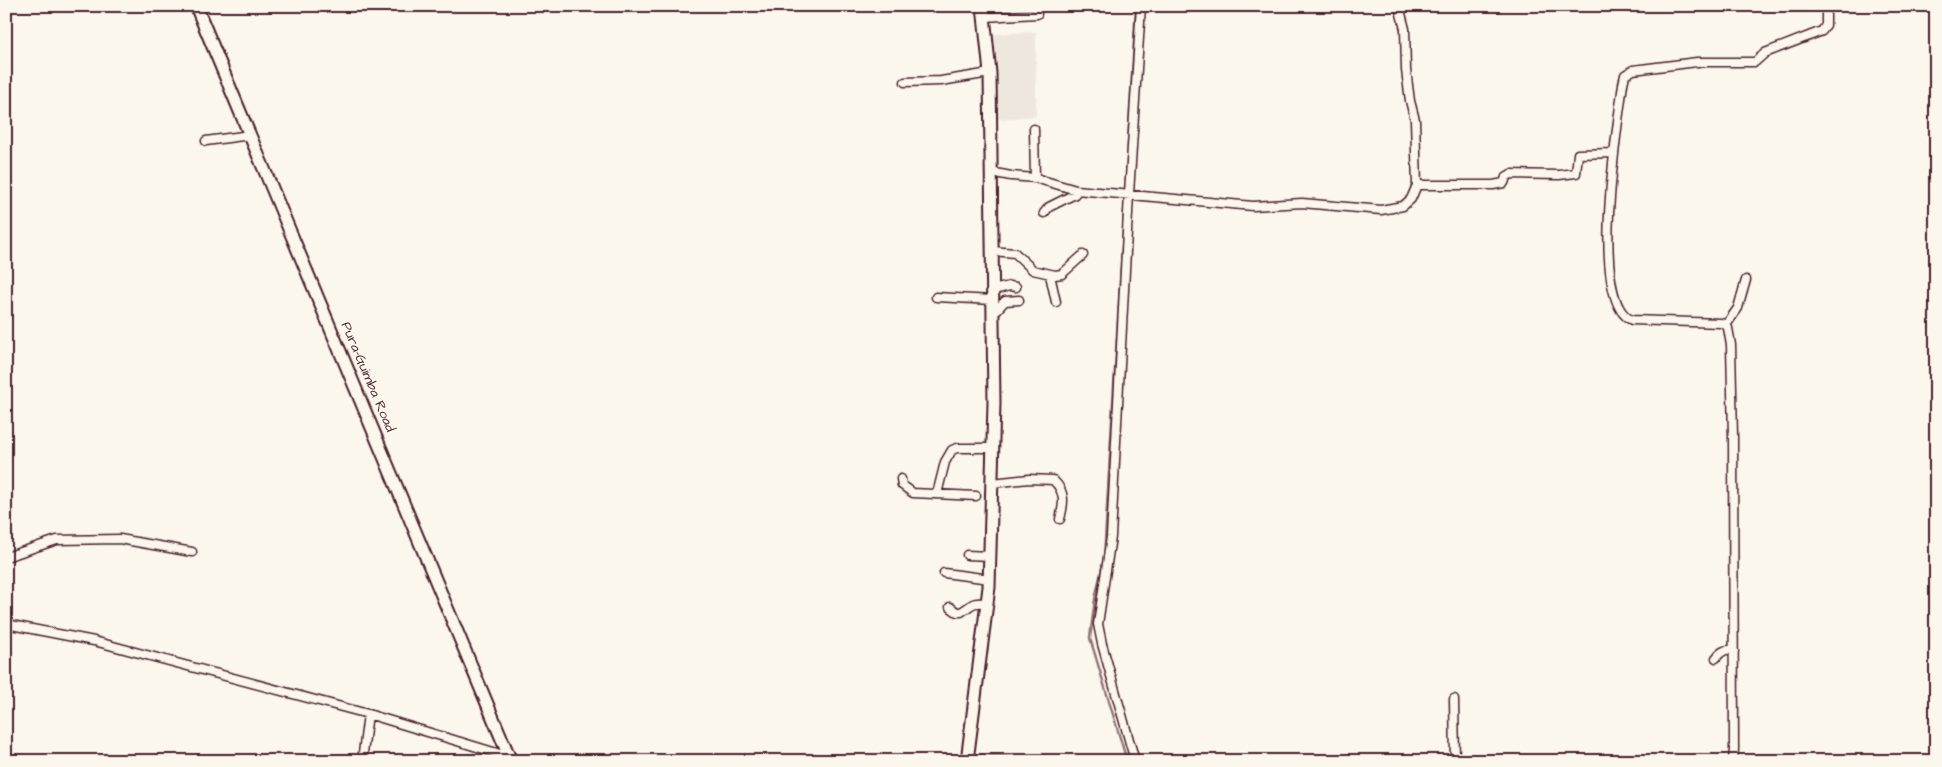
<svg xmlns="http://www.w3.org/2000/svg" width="1942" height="767" viewBox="0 0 1942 767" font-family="'Architects Daughter',sans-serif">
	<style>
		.built { fill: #eee7de }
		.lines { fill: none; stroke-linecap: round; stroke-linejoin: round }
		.stream { stroke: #907477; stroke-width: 2.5 }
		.street-casing { stroke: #4a1f2b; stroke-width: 11 }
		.secondary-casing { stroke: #4a1f2b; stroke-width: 15 }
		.street { stroke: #fbf7ec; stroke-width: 8 }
		.secondary { stroke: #fbf7ec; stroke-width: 11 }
		.labels { text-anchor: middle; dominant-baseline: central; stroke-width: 4; stroke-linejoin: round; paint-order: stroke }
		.street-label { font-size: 14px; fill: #4a1f2b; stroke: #fbf7ec }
	</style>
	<rect width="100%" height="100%" fill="#fbf7ec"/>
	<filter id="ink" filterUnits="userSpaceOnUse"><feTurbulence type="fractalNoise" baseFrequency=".02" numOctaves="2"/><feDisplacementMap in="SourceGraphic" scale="10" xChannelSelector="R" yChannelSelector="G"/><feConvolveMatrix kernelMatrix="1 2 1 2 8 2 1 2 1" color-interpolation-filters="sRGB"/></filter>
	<g filter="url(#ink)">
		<path class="built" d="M1036 32V116L992 120 990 34Z"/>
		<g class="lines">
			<path class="stream" d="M1127 761 1090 638 1095 599 1104 559 1136 6"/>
			<g class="street-casing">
				<path id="street" d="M985 17 1037 14
					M905 82 941 81 990 73
					M1034 129 1035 178
					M206 141 250 135
					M990 172 1011 176 1035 178 1076 190 1253 206 1302 203 1381 210 1403 206 1411 199 1417 185 1415 120 1410 101 1406 70 1405 29 1399 6
					M1417 185H1493L1504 183 1506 177 1511 174 1559 175 1576 173 1578 154 1614 153
					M1044 213 1049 207 1075 194 1076 190
					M992 251 1015 253 1033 270 1055 275 1062 274 1083 255
					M1050 275 1056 302
					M993 290 1010 286 1016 287
					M936 297 993 300
					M993 314 1005 301 1019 300
					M1726 325 1738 308 1746 280
					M901 479 902 485 913 493 976 496
					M992 483 1029 479 1053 480C1066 492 1064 503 1060 519
					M937 494 945 462 952 450 957 448H993
					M967 555 990 556
					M6 557 57 540 120 539 192 552
					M944 573 990 579
					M950 607 957 612H961C974 604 970 602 987 603
					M6 624 94 641 368 714 510 757
					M1716 658C1721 651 1726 648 1734 651
					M1454 699 1455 761
					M967 759 1012 761
					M362 761 368 714
					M1135 761 1102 644 1098 624 1111 537 1129 194 1141 6
					M1733 761 1734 749 1733 437 1731 345 1728 328 1726 325 1721 323 1632 320C1588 303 1618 124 1623 84L1625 75 1633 70 1697 62H1755L1765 53 1822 31 1826 25V6"/>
			</g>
			<g class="secondary-casing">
				<path id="secondary" d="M196 6 511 761
					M967 761 989 587 994 403 990 73 983 6"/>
			</g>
			<use href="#street" class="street"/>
			<use href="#secondary" class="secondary"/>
		</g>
	</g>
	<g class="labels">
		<g class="street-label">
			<text transform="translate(368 377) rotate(67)">Pura-Guimba Road</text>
		</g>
	</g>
	<rect width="1942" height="767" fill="none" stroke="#fbf7ec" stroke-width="25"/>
	<rect x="12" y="12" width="1917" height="742" fill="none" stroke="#4a1f2b" stroke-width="2" filter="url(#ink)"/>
</svg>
